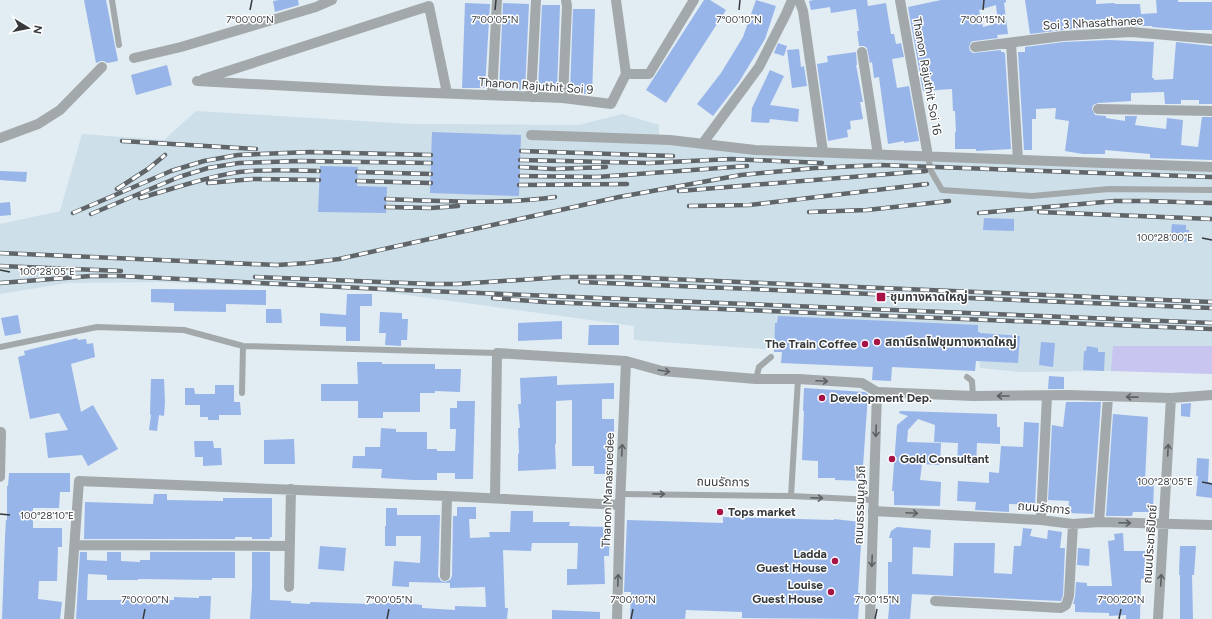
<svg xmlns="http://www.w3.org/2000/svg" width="1212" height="619" viewBox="0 0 1212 619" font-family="Figtree,'Noto Sans Thai',sans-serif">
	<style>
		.built { fill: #cddfe9 }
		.green { fill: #c8c5f0 }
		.building { fill: #98b5e9; fill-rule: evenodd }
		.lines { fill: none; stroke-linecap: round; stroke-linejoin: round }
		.service { stroke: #a3a9aa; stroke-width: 6 }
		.minor { stroke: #a3a9aa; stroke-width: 10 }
		.tertiary { stroke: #a3a9aa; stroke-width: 10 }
		.rail-casing { stroke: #5f6569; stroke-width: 4.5 }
		.rail { stroke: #fff; stroke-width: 3; stroke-dasharray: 9; stroke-linecap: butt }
		.oneway { stroke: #5c6163 }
		.ticks { fill: none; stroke: #363a3d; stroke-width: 1.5 }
		.poi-dot { fill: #a81346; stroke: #fff; stroke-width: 1.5 }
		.labels { text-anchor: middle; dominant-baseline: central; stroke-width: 3; stroke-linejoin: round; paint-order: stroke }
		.street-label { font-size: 12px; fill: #363a3d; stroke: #fff }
		.poi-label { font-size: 12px; font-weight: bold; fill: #363a3d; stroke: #fff; text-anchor: start }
		.ticks-label { font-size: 10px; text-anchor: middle; fill: #363a3d; stroke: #fff; stroke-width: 3; stroke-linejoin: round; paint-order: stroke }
	</style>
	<rect width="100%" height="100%" fill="#e1ecf3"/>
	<path class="built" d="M196 111 411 124 579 125 622 114 659 125V142L1212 167V371L1187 370 1021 372 980 368 979 358 763 349 634 340V326L377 291 163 282 67 283 0 294V224L60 211 82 134 164 140Z"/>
	<path class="green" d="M1113 346H1212V374L1111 371Z"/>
	<path class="building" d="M84 0H106L118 61 107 63 104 61H101L96 63Z
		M279 0H298L299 5 275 12 273 1Z
		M704 0H710L726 10 666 103 646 90Z
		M756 0 776 6 765 39 739 82 713 116 697 104 721 73 743 37Z
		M814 0H867L868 6 886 3 891 34H894L896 44 901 43 904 57 892 59 897 88 909 86 919 141 904 143V141L888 144 879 77 874 78 872 62 870 63 867 48 864 46H859L857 31H859L856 9 831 13 830 7 811 10 809 1Z
		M941 0H1006V2L1004 3 1008 34 997 35 998 38 974 41 971 42 969 47 970 51 973 53 1001 50V52H1004L1005 54 1011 149 976 151V149H955V132H956L955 111H953L952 89 923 91 908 7ZM996 5 998 23 983 27 979 10Z
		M1025 0H1096V4L1114 3 1115 4H1140L1141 14 1157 13 1156 0H1178V2H1212V30H1187L1152 27V26H1131L1088 27 1030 34Z
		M465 3 490 4 485 88H462Z
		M503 3 529 4 525 90 499 89Z
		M542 5H560V6L557 91 538 90Z
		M573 9H595L592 95 570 92Z
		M1109 40 1154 42 1152 78H1154V80L1173 79 1176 42 1212 46V104H1199V100H1181V104H1165L1164 92 1131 93V101L1098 103 1093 105 1092 109 1095 115 1106 116V118L1125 121V116H1137L1135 125 1166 129 1167 118 1183 120 1181 145 1198 147 1202 117H1212V160L1150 158V154L1105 150V154H1083L1065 151 1069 121 1055 119 1056 108 1036 109V119H1032V150H1024L1018 52H1025V47L1064 42Z
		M778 43 787 46 784 56 774 53Z
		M799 49 801 67 804 66 807 86 792 88 787 50Z
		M856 52 857 65H856L863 102H860L863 119 850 121 851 129 847 130 848 137 828 141 817 64 828 62 827 56Z
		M167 65 172 85 136 95 131 75Z
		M770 70 784 76 770 105 799 109 798 122 770 119 769 123 751 122 752 108Z
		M432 132 521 135 519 196 430 193Z
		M320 166 358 167 357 186 387 187 386 213 318 212Z
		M0 171 27 172 26 182 0 180Z
		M10 202 11 215 0 216V203Z
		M984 218 1014 219V231L983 230Z
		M1172 224 1186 225V230H1189L1188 242 1170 241Z
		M151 289 266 290V305L226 304V312L174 311V303L151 302Z
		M347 294H372V306H360V341H346V327L320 326V313L346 315Z
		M266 309H281L282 323H266Z
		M380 312 402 313V319H408L407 340H401V346L385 345 386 333H379Z
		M18 315 21 333 5 336 1 318Z
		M778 316 978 325V332H980V333L1020 336 1018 363 976 361 975 371 892 367 891 381 872 380 873 367 781 363 782 352H774L775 323H777Z
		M562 321V339L518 341V323Z
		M589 325H619V345H588Z
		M77 338 78 340 86 339 87 344 93 343 95 357 71 364 81 412 93 405 118 449 88 466 82 455 48 458 45 433 68 430 59 413 30 419 18 357 25 355 24 351Z
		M1041 342 1055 343 1053 367 1039 365Z
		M1087 346 1098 348V352H1105L1104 371 1083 370 1084 351H1086Z
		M357 362H382V364H435V369H461L460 392 435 391V393H420V412H383V418H358V401H321V384H358Z
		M557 376V385L614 383V399H602V419H614V433H611V466H608V474H594V466H572V400L556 401V444H555L556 469 518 471V454L519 453 518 428H520L518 404H521L520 378Z
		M1049 376 1064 377V389H1048Z
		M151 379H164L165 402 164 416 159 415 157 431 149 430 151 415 150 414Z
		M215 385H234V402H240L241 415H219V420H208V417H200V405H185V388H194L195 394H215Z
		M804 388 865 392 868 394 862 481 835 480V478H818V461L802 460 804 411H803Z
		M457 401H475L473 479H455V473H437V480H414L381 478 382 469 352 468 353 456H365V447H380L381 428 396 429V432H427V449H437V451H455L456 429H450V408H457Z
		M1066 402H1101L1093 514 1068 513 1069 501 1048 500 1052 425 1063 427Z
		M1191 403 1190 417 1181 416V404Z
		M900 411 997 414V427H1000V444L977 443 976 465 957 464 958 443 934 442 935 425 918 419 908 430 907 442 941 443 940 465 922 464 920 480 941 482 940 506 894 505V491H892L897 425 908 416 899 413Z
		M1113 414 1148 417 1145 481H1154L1153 512H1133L1132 516H1106Z
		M1024 422 1039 423 1035 505 1009 504V512L975 510 976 502 957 501 958 481 989 483V472L999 473 1001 446 1023 447Z
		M294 439 295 464H264V440Z
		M194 441H213L214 448H221L222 465 203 466V457H195Z
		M1197 458 1209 459 1208 482 1212 483V498L1196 496 1198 476H1196Z
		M9 473H70V492H60L59 508H33V528H62V547H58L57 581H39L38 599 62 602 60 619H2L5 537 6 520H7V486H8Z
		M154 494H167V500L223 501V498H272V537H270V539H252V537H235V539H84L85 502 153 504Z
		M457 507H476V519H469L470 538 490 537 489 532H510L511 511H533V522H570L569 526 610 527 609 556H604L605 584 567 585V569H577L578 543H532L531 551 503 550 505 608H508L507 619H250L252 588V552H270V600L291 601V603L310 604V602L373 604V603H405L422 605V608L455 610V606L486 607 485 587 450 588V583L409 582V587L392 586 394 561 420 563 421 536H396V546H385V526H386V508H397V515H440L438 576 441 581 445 582 450 580 452 576 453 516H457Z
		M723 517 834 520V519L860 522 859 528H862L858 593H860L858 619 742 618V612L686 610 685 619H630L631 592H624L627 520 723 523Z
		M897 527 931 530 930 548 913 547 912 574 953 576 954 543H995L994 573 1012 574 1014 546H1021L1023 528 1032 529 1030 536 1047 539 1048 530 1062 532 1060 548H1065L1063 595 1061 601 912 594 910 619H888L890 598H888V562H892V538H889L891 531Z
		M1123 533 1124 551H1145V579H1141L1140 619H1126V615L1109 616V613L1075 612V604H1073L1075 597 1076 582 1087 583V586H1112L1108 541 1115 540 1114 534Z
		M320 546 346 548 344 571 318 569Z
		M1180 546H1196L1194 575H1192L1193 619H1180V575H1179Z
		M1078 548 1090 549 1089 566 1077 565Z
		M80 552H87V560L107 561V552H121V561L140 562V560H150V552H235V578H212V580L138 579V580H107V575L88 574 87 600H129V602L164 604 165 600H174V597L199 598V596H211L210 619H76Z
		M552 610 600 612V619H552Z"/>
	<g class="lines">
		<path class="service" d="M112 0 119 45
			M928 156 931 171 942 190 1032 196 1109 189 1212 190
			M0 347 97 327 184 330 243 346 497 353
			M967 377 972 381 973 396
			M756 379 759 367 771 357
			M242 393 243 346
			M620 494 791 496 873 500
			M791 496 798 379"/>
		<path class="minor" d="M799 0 803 11 823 152
			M900 0 928 156
			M1011 43 1018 160
			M975 47 1063 36 1131 32 1212 39
			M862 52 878 155
			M134 58 181 47 316 7 332 0
			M626 74H649L694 0
			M203 79 429 6 447 93
			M197 81 383 91 563 98 611 104 626 74 616 0
			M492 95 497 0
			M531 97 536 0
			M563 98 567 6 566 0
			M1098 109 1212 111
			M531 135 670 140 755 150 1212 167
			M0 138 38 124 60 110 102 67
			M703 143 759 67 786 14 792 0
			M0 432H1L0 477
			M495 498 497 353 626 361 662 371 756 379H798L862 383 877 392 973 396 1068 395 1171 398 1212 395
			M873 511 1041 520 1073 524 1099 522 1212 525
			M1041 520 1047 396
			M1099 522 1108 397
			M75 545 289 546
			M445 576 447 496
			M289 587 291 489
			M935 601 1061 608 1066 605 1069 596 1073 524
			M69 619 79 481 447 496 620 505
			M617 619 620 505 626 361
			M1158 619 1171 398"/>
		<path class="tertiary" d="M870 619 877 392"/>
		<g class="rail-casing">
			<path id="rail" d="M122 141 256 149
				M521 151 673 156
				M520 160 649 163 731 159 822 163
				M520 167 554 169 606 167
				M357 172 431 174
				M520 176 597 177 747 166
				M357 181 431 183
				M208 183 253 179 319 180
				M519 185 627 184
				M117 189 148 169 165 155
				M679 191 926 171
				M140 198C173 189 205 177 239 172 266 169 293 170 319 171
				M386 199C443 201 499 205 555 197
				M689 206 750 205 927 184
				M386 207 431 208 458 206
				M809 212 867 210 949 201
				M1039 212 1212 219
				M73 213 171 171 204 161 238 155 310 152 431 155
				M979 213 1115 201H1146L1212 203
				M91 214 179 177 208 168 239 163 300 161 431 163
				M0 253 252 264 277 265 308 263 339 259 619 197 741 175 815 168 880 165 1212 177
				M0 266 121 271
				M255 277 431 284H457L565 277H621L1212 302
				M580 282 1212 308
				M0 283 91 276H120L403 290 1212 323
				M493 298 545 302 1212 329"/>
		</g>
		<use href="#rail" class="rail"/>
	</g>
	<defs><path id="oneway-shaft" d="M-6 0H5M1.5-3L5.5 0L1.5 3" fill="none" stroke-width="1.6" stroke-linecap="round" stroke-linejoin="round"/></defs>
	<g class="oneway">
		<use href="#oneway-shaft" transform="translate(664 371) rotate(9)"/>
		<use href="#oneway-shaft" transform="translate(822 381) rotate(3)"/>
		<use href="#oneway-shaft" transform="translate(1003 396) rotate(-180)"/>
		<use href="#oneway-shaft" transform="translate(1132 397) rotate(-179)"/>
		<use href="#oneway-shaft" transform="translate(876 431) rotate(92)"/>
		<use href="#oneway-shaft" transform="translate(622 450) rotate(-87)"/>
		<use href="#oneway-shaft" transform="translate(1168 450) rotate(-87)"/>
		<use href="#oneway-shaft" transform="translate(659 494) rotate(1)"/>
		<use href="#oneway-shaft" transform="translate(817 498) rotate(2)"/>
		<use href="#oneway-shaft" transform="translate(912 513) rotate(3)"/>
		<use href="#oneway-shaft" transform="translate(1125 523) rotate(2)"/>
		<use href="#oneway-shaft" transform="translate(872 561) rotate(92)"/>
		<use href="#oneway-shaft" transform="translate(618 580) rotate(-88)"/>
		<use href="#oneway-shaft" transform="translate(1161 580) rotate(-87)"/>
	</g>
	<path class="ticks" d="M250 10 252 0M495 10 496 0M739 10 740 0M983 10 984 0M1202 238 1212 240M0 270 10 272M1202 482 1212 484M0 514 10 515M143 619 145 609M387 619 389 609M631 619 633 609M875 619 877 609M1119 619 1121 609"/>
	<g class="poi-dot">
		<rect x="876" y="292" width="10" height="10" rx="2"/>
		<circle cx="877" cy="342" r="4"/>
		<circle cx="865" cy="344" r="4"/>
		<circle cx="822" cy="398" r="4"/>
		<circle cx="892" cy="459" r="4"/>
		<circle cx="720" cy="512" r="4"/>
		<circle cx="835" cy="561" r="4"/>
		<circle cx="831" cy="592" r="4"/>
	</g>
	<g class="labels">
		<g class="street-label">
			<text transform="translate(1093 23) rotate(-3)">Soi 3 Nhasathanee</text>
			<text transform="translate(927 76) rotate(80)">Thanon Rajuthit Soi 16</text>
			<text transform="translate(536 86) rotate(4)">Thanon Rajuthit Soi 9</text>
			<text transform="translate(723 482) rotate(1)">ถนนรัถการ</text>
			<text transform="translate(608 490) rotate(-88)">Thanon Manasruedee</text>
			<text transform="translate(860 505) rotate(-88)">ถนนธรรมนูญวิถี</text>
			<text transform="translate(1044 508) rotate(5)">ถนนรัถการ</text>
			<text transform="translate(1150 544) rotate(-86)">ถนนประชาธิปัตย์</text>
		</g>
		<g class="poi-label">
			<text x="890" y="297">ชุมทางหาดใหญ่</text>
			<text x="885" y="342">สถานีรถไฟชุมทางหาดใหญ่</text>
			<text x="857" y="344" text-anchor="end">The Train Coffee</text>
			<text x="830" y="398">Development Dep.</text>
			<text x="900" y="459">Gold Consultant</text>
			<text x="728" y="512">Tops market</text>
			<text x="827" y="554" text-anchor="end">Ladda<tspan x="827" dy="14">Guest House</tspan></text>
			<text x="823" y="585" text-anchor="end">Louise<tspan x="823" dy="14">Guest House</tspan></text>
		</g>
	</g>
	<g class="ticks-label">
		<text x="250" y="23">7°00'00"N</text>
		<text x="495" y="23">7°00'05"N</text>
		<text x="739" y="23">7°00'10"N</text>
		<text x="983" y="23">7°00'15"N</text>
		<text x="1165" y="241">100°28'00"E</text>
		<text x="47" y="275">100°28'05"E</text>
		<text x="1165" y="485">100°28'05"E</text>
		<text x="47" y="519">100°28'10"E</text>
		<text x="145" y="603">7°00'00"N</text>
		<text x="389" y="603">7°00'05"N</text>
		<text x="633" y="603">7°00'10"N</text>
		<text x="877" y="603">7°00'15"N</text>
		<text x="1121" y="603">7°00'20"N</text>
	</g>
	<g transform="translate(28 28) rotate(100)" stroke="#ffffff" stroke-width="3" paint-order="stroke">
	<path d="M0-3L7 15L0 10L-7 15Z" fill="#363a3d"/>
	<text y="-6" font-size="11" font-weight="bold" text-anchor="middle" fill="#363a3d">N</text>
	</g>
</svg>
